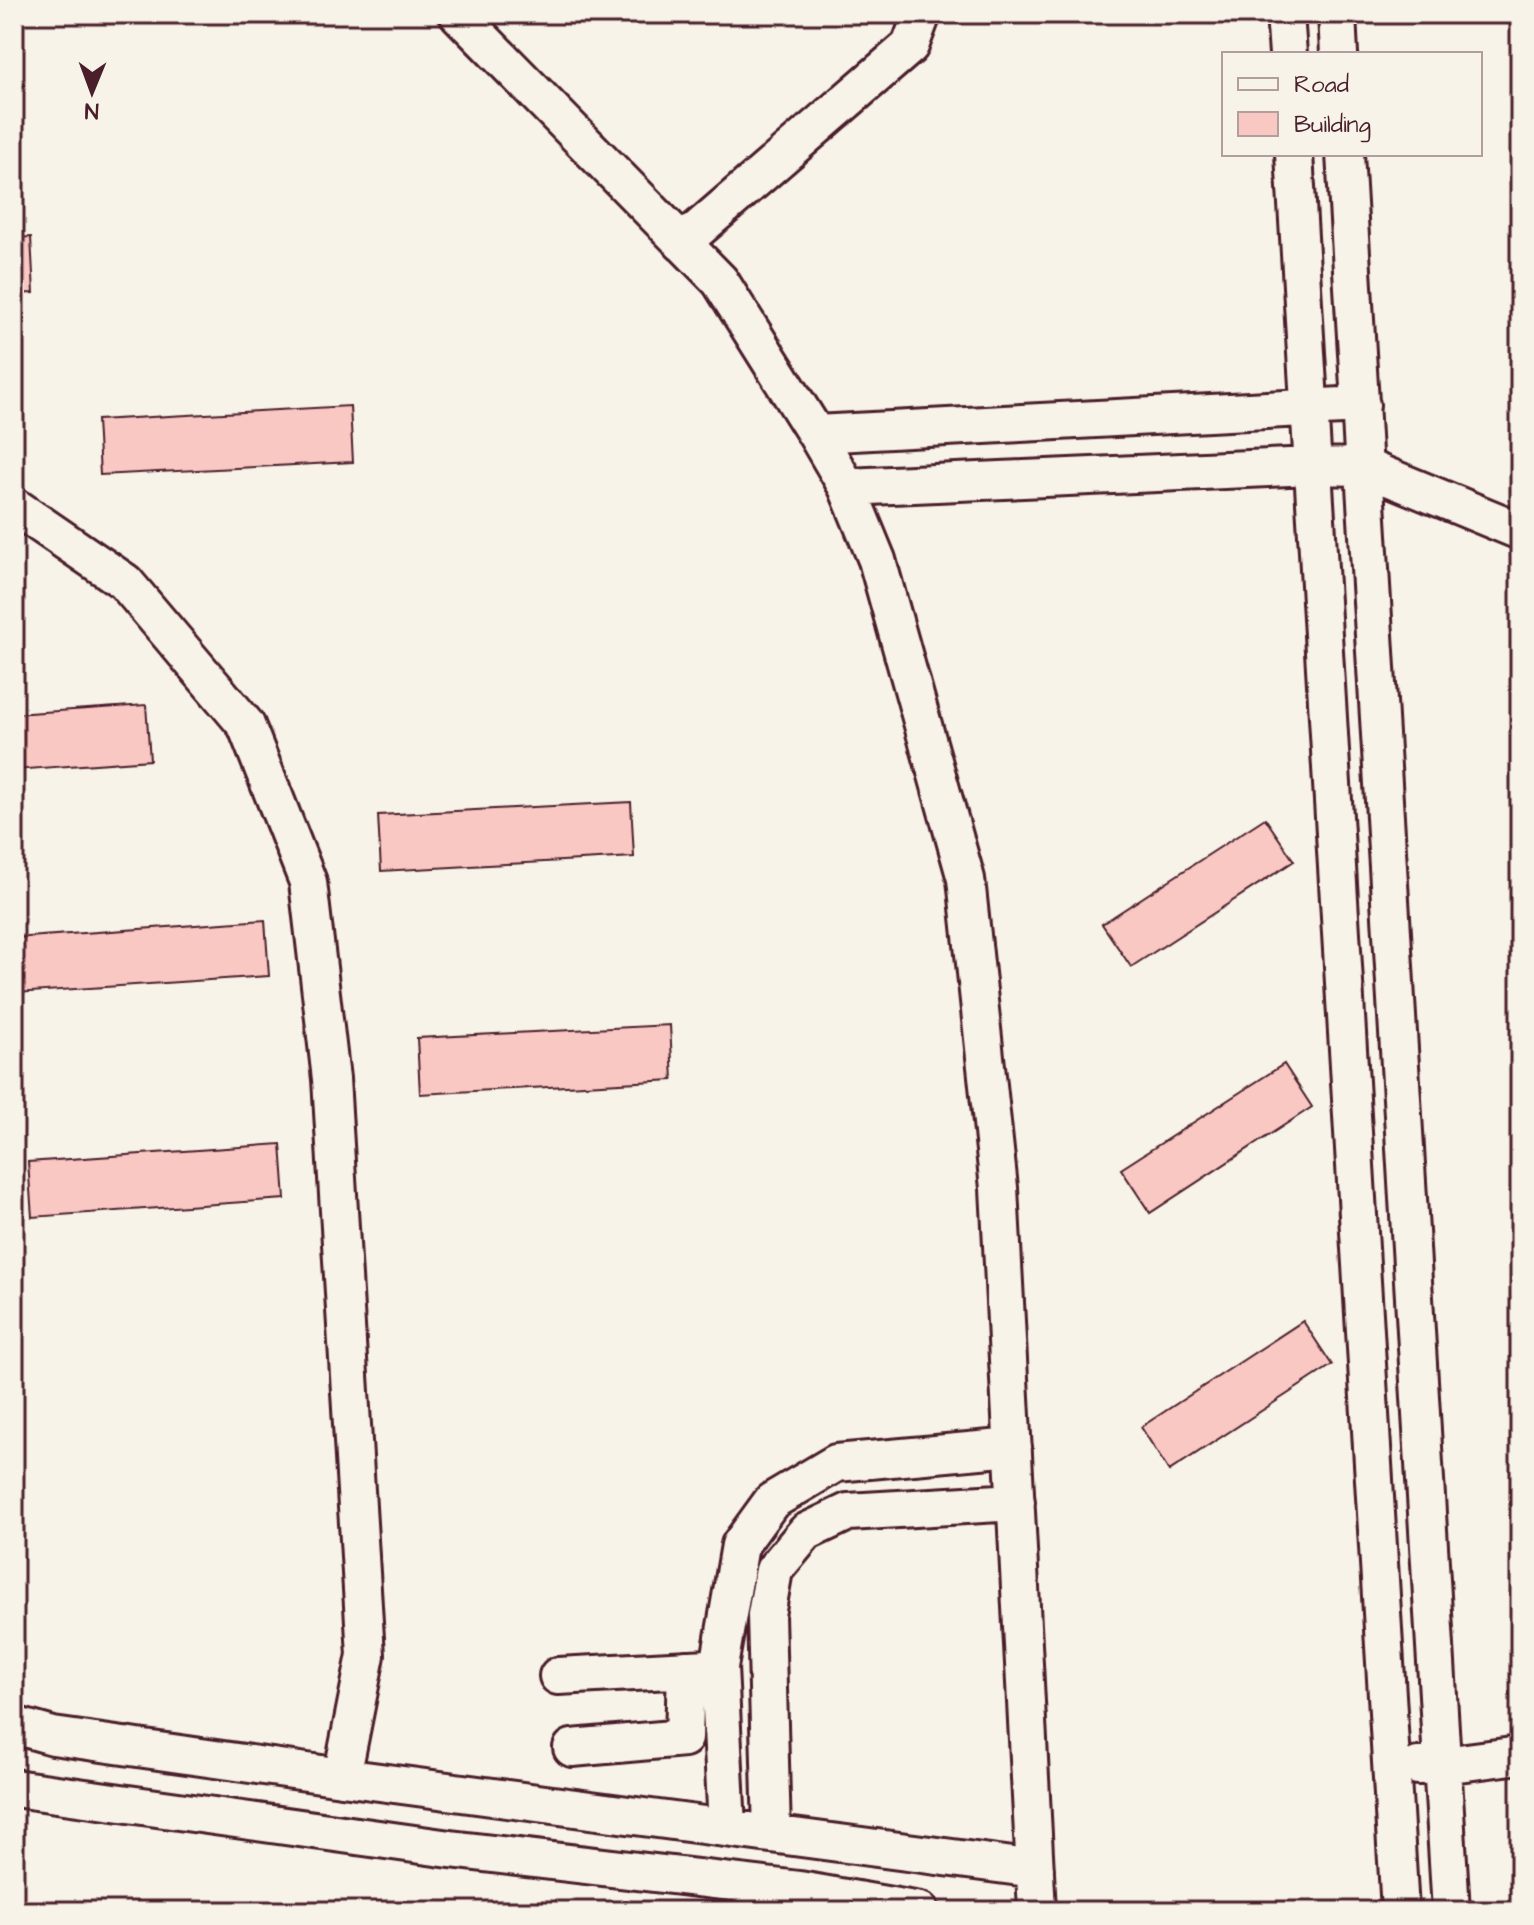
<svg xmlns="http://www.w3.org/2000/svg" width="1534" height="1925" viewBox="0 0 1534 1925" font-family="'Architects Daughter',sans-serif">
	<style>
		.built { fill: #f8e6dd }
		.building { fill: #f9c8c3; stroke: #4a1f2b; stroke-width: 2 }
		.lines { fill: none; stroke-linecap: round; stroke-linejoin: round }
		.minor-casing { stroke: #4a1f2b; stroke-width: 42 }
		.minor { stroke: #f7f3e8; stroke-width: 36 }
	</style>
	<rect width="100%" height="100%" fill="#f7f3e8"/>
	<filter id="ink" filterUnits="userSpaceOnUse"><feTurbulence type="fractalNoise" baseFrequency=".0125" numOctaves="2"/><feDisplacementMap in="SourceGraphic" scale="16" xChannelSelector="R" yChannelSelector="G"/><feConvolveMatrix kernelMatrix="1 2 1 2 8 2 1 2 1" color-interpolation-filters="sRGB"/></filter>
	<g filter="url(#ink)">
		<path class="built" d="M14 1883H27L30 1911H14Z"/>
		<path class="building" d="M31 237 34 293 14 294V238Z
			M350 406 353 462 100 475 97 420Z
			M146 705 150 760 14 770V714Z
			M631 802 634 857 381 871 378 815Z
			M1265 818 1294 861 1131 967 1102 924Z
			M265 920 269 976 16 993 14 938Z
			M670 1025 673 1080 420 1094 417 1038Z
			M1284 1064 1312 1107 1150 1213 1121 1169Z
			M281 1144 285 1199 32 1217 28 1162Z
			M1303 1321 1332 1365 1169 1471 1141 1427Z"/>
		<g class="lines">
			<g class="minor-casing">
				<path id="minor" d="M458 14 720 281 816 434 847 487 877 560 966 879 999 1188 1037 1911
					M1285 14 1288 54
					M1337 14 1339 54
					M1294 154 1400 1911
					M1345 154 1451 1911
					M682 243 910 46 922 14
					M816 434 1361 405
					M847 487 1312 466 1364 467 1520 531
					M14 506 125 582 246 725 308 882 331 1079 366 1655 342 1777
					M558 1676 709 1668
					M14 1725 53 1736 342 1777 1035 1869
					M572 1748 684 1738 686 1669
					M1418 1766 1443 1765 1520 1755
					M14 1788 450 1849 799 1890 920 1911
					M727 1828 719 1667 740 1545 772 1501 836 1463 1013 1447
					M772 1834 766 1615 774 1570 806 1532 848 1512 1016 1502"/>
			</g>
			<use href="#minor" class="minor"/>
		</g>
	</g>
	<rect width="1534" height="1925" fill="none" stroke="#f7f3e8" stroke-width="48"/>
	<rect x="24" y="24" width="1486" height="1877" fill="none" stroke="#4a1f2b" stroke-width="3" filter="url(#ink)"/>
	<rect x="1222" y="52" width="260" height="104" fill="#f7f3e8" stroke="#b29e9c" stroke-width="2"/>
	<rect x="1238" y="78" width="40" height="12" fill="#f7f3e8" stroke="#b29e9c" stroke-width="2"/>
	<text x="1294" y="92" font-size="24" fill="#4a1f2b">Road</text>
	<rect x="1238" y="112" width="40" height="24" fill="#f9c8c3" stroke="#b29e9c" stroke-width="2"/>
	<text x="1294" y="132" font-size="24" fill="#4a1f2b">Building</text>
	<g transform="translate(92 92) rotate(181)" stroke="#f7f3e8" stroke-width="6" paint-order="stroke">
	<path d="M0-6L14 30L0 20L-14 30Z" fill="#4a1f2b"/>
	<text y="-12" font-size="22" font-weight="bold" text-anchor="middle" fill="#4a1f2b">N</text>
	</g>
</svg>
